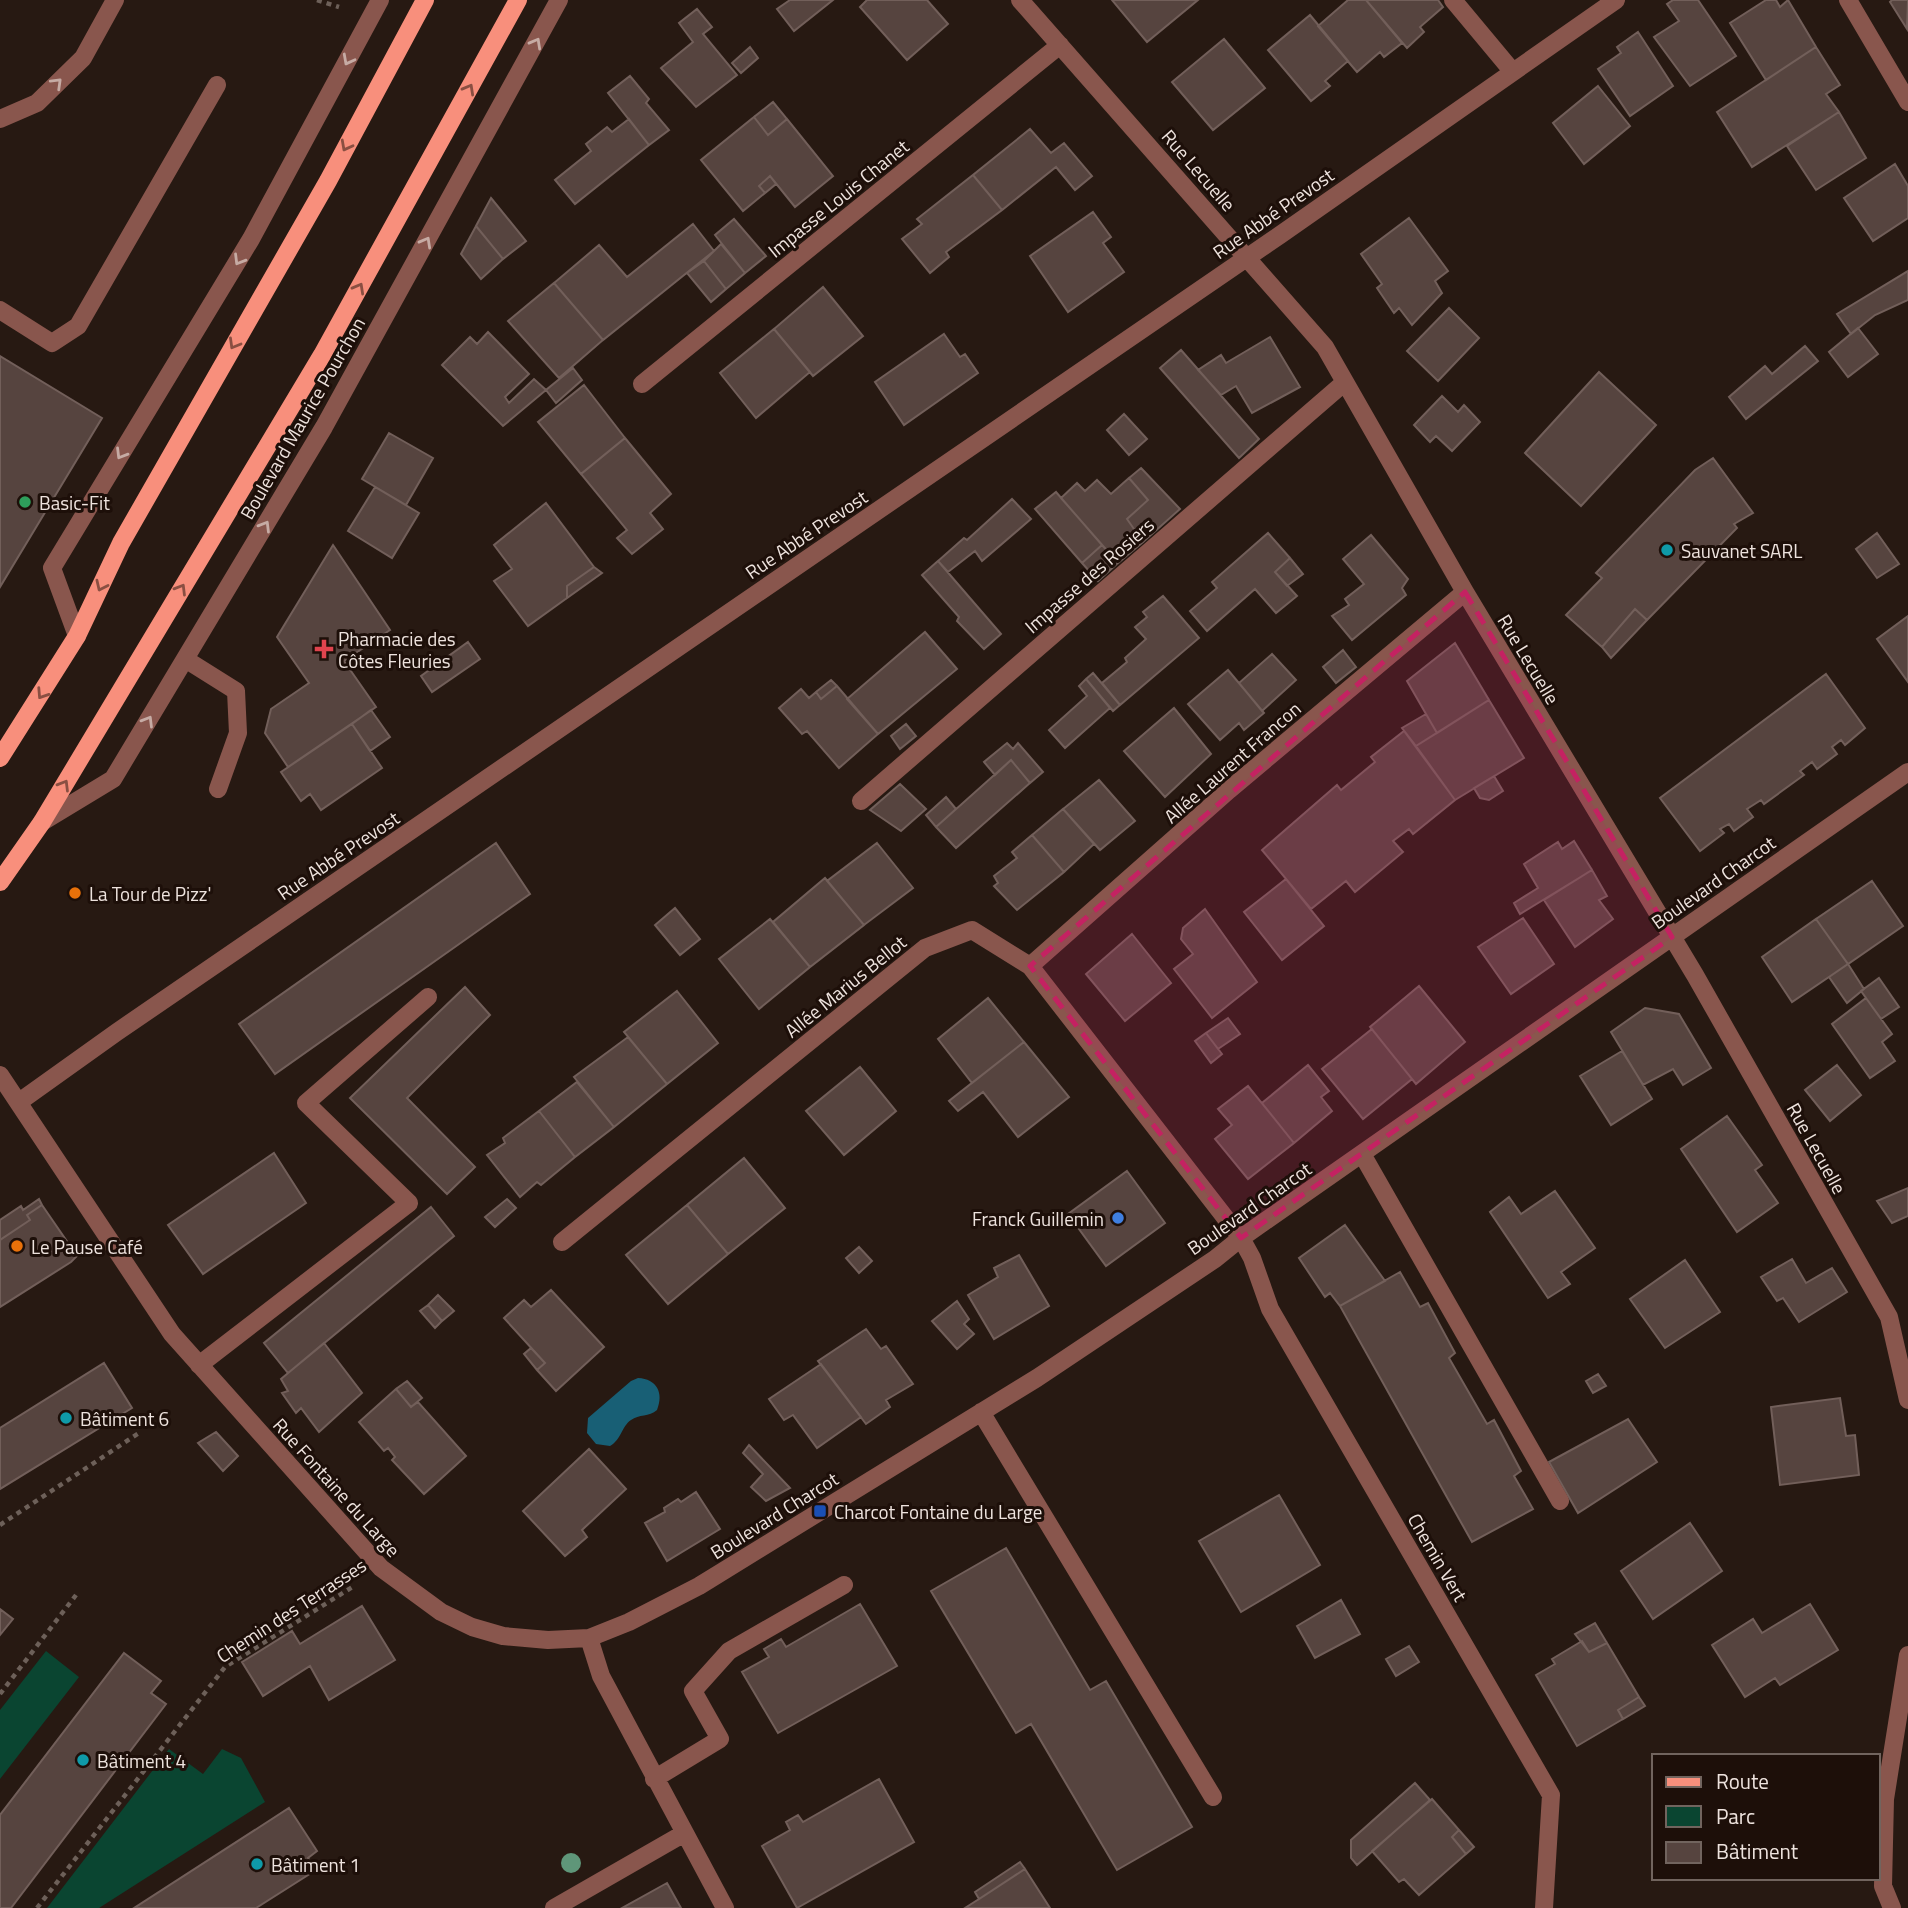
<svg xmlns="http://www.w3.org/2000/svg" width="1908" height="1908" viewBox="0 0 1908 1908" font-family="'Titillium Web',sans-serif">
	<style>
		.green { fill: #0a4531 }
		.water { fill: #185f75 }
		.building { fill: #56443f; stroke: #725f5a; stroke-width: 2 }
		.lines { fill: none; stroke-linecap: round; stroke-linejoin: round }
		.path { stroke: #6d6059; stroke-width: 4.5; stroke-dasharray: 5 5; stroke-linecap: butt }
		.minor { stroke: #89564d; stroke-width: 18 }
		.major { stroke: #f88f7c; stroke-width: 18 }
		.tree { fill: #5f9679 }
		.oneway { stroke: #c6aba4 }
		.oneway2 { stroke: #8a4f42 }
		.marked { fill: #c42262; fill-opacity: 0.2; stroke: #c42262; stroke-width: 5; stroke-dasharray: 14 9; stroke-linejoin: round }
		.leisure-dot { fill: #2e9e5b; stroke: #1d0f09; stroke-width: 2.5 }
		.culture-dot { fill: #0f9aa8; stroke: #1d0f09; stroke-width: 2.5 }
		.health-dot { fill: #e0444e; stroke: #1d0f09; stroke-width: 2.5 }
		.food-dot { fill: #e8710a; stroke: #1d0f09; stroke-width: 2.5 }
		.shop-dot { fill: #3f7fe0; stroke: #1d0f09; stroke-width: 2.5 }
		.transit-dot { fill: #1a4fb4; stroke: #1d0f09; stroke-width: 2.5 }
		.labels { text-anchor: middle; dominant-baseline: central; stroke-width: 6; stroke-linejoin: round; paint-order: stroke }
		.street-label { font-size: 19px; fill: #eee3de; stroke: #1d0f09 }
		.poi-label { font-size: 19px; fill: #eee3de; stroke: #1d0f09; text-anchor: start }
	</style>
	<rect width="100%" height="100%" fill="#271912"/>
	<path class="green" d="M46 1651 79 1677 0 1779V1710Z
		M169 1749 203 1774 222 1749 241 1758 265 1802 99 1908H47Z"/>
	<path class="water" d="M638 1378C657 1379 664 1393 657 1410 649 1417 639 1414 631 1420 621 1427 622 1439 610 1446L596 1444 587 1433 588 1418 631 1381Z"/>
	<path class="building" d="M790 0H833L794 31 777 9Z
		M867 0H927L948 24 907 60 860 7Z
		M1112 0H1198L1147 42Z
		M1348 0H1366L1402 43 1384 57 1380 52 1357 72 1318 26Z
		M1366 0H1438L1443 7 1420 27 1424 32 1407 48Z
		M1673 0H1698L1736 56 1690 86 1654 37 1679 21 1667 4Z
		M1766 0H1776L1780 7 1788 0 1816 47 1766 80 1730 23Z
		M1892 0H1908L1907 29 1890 2Z
		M697 9 712 27 703 34 737 75 696 107 661 68 693 42 679 23Z
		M1310 15 1348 61 1325 81 1330 86 1311 101 1268 50Z
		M1638 32 1673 86 1630 116 1598 69 1621 53 1617 47Z
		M1224 39 1265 88 1213 130 1172 82Z
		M750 47 758 58 741 73 732 63Z
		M1816 47 1840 85 1826 94 1839 112 1752 167 1717 112Z
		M630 76 649 99 646 103 669 130 649 145 608 93Z
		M1598 86 1630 126 1584 164 1553 123Z
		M773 102 787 119 768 135 754 117Z
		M1839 112 1866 158 1816 190 1787 146Z
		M754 117 768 135 787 119 833 176 795 207 770 176 759 186 765 193 743 211 701 160Z
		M629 119 649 145 575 204 555 180 591 151 586 144 607 127 612 132Z
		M1030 129 1051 153 1064 143 1092 176 1075 190 1056 167 1002 210 973 175Z
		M1895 164 1908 186V218L1873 241 1844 198Z
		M973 175 1002 210 946 252 949 257 930 273 902 239 922 224 917 219Z
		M770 176 776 184 765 193 759 186Z
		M491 198 526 241 503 259 476 226Z
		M1093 212 1111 237 1103 243 1124 272 1068 312 1030 256Z
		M1409 218 1448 271 1435 281 1442 293 1412 325 1399 308 1394 313 1377 288 1382 284 1361 254Z
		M734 219 766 256 745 273 715 235Z
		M693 224 714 251 603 340 554 283 599 245 627 277Z
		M476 226 503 259 481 279 461 254Z
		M721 244 745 273 726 289 704 261Z
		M704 261 726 289 711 302 687 273Z
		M1908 271V300L1875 315 1851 334 1837 314Z
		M554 283 603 340 559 378 508 321Z
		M823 287 863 336 813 376 774 329Z
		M1449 308 1479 338 1438 381 1407 351Z
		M1858 328 1878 354 1848 377 1829 352Z
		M774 329 810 372 756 418 720 373Z
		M488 332 529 374 505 397 509 403 534 379 546 390 503 426 442 365 470 337 477 344Z
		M944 334 960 357 965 354 978 373 904 425 875 382Z
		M1270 337 1300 387 1252 413 1236 386 1221 395 1198 370 1221 355 1226 363Z
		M1805 346 1818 361 1746 419 1729 397 1765 366 1772 374Z
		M1181 350 1259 439 1239 458 1160 368Z
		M0 356 102 418 0 587Z
		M573 368 582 380 556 403 546 390Z
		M1599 372 1656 425 1581 506 1525 453Z
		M584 385 625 438 581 474 538 422Z
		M1442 396 1458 412 1464 405 1480 422 1452 451 1436 436 1430 442 1414 425Z
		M1124 414 1147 439 1129 455 1107 430Z
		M389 433 433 458 406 505 362 479Z
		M625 438 671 494 650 513 663 529 632 554 617 538 627 530 581 474Z
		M1713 458 1753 513 1734 524 1737 528 1647 620 1635 609 1602 647 1566 615 1602 578 1596 573 1695 470Z
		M1141 468 1180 509 1143 542 1127 519 1148 500 1129 478Z
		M1129 478 1148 500 1127 519 1143 542 1118 563 1061 498 1077 483 1085 491 1097 480 1111 494Z
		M375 487 419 513 392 558 348 531Z
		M1056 492 1102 545 1082 563 1035 509Z
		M1012 499 1031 519 982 561 975 551 948 572 938 561 964 538 967 540Z
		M546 503 594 567 567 586V598L528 626 494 581 512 569 494 545Z
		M1268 533 1290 558 1275 572 1297 596 1276 613 1255 589 1207 631 1190 611 1217 588 1212 582Z
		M1877 533 1899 564 1877 578 1856 549Z
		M1371 535 1408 579 1402 588 1406 595 1352 640 1332 616 1349 605 1345 599 1364 584 1343 559Z
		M333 545 390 630 344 661 376 707 288 767 265 733 271 709 309 683 277 637Z
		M1102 545 1118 563 1098 581 1082 563Z
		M1290 558 1303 574 1287 586 1275 572Z
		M938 561 1001 634 984 649 957 621 959 617 922 575Z
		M594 567 602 573 567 598V586Z
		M1163 596 1199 638 1120 705 1102 683 1127 662 1125 658 1146 639 1135 627 1147 617 1143 612Z
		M1635 609 1647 620 1611 658 1602 647Z
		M1908 616V682L1877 639Z
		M925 632 957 669 878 734 847 699Z
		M468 642 480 659 432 692 421 676Z
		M1455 643 1489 700 1437 733 1407 681Z
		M1343 650 1356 667 1336 683 1323 667Z
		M1272 654 1296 680 1262 711 1239 683Z
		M1228 670 1264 713 1244 730 1239 723 1220 740 1188 704Z
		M1093 673 1120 705 1113 711 1086 679Z
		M1826 674 1865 728 1845 745 1841 740 1832 747 1837 754 1817 769 1812 762 1800 771 1804 775 1764 804 1761 800 1747 809 1753 817 1734 831 1729 824 1720 829 1724 833 1700 851 1660 798Z
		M1086 679 1110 708 1065 748 1049 730 1087 696 1079 686Z
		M831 680 837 686 821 699 816 692Z
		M837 686 878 734 839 768 807 731 802 734 779 708 801 689 809 698 816 692 821 699Z
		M1489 700 1524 758 1455 800 1416 746Z
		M1174 708 1211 754 1165 797 1124 751Z
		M371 710 390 737 370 751 352 724Z
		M1426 714 1437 733 1416 746 1402 728Z
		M352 724 382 768 321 810 310 794 301 801 281 772Z
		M906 724 916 736 900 749 891 736Z
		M1404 731 1455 800 1413 834 1409 829 1393 841 1403 852 1355 892 1346 881 1311 909 1262 850 1337 785 1341 790 1375 762 1371 757Z
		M1007 743 1013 749 1018 743 1043 772 1030 783 1011 760 995 775 984 762Z
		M1011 760 1030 783 956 848 936 827Z
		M1494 776 1503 791 1489 800 1480 798 1474 788Z
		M1099 780 1135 821 1100 850 1063 809Z
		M900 784 926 809 901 831 870 810Z
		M946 797 956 809 936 827 926 815Z
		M1063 809 1094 844 1064 872 1032 835Z
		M1032 835 1064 872 1017 910 994 886 998 883 994 876 1017 858 1012 852Z
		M1574 841 1592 870 1520 914 1514 903 1538 888 1524 864 1558 842 1562 849Z
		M496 843 530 894 275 1074 239 1024Z
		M877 843 913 888 864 925 827 881Z
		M1592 870 1607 896 1599 900 1613 919 1575 947 1544 900Z
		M825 878 864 925 810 967 773 922Z
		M1286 879 1324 926 1282 960 1244 912Z
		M1872 881 1903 926 1848 964 1816 919Z
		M675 908 700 939 680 955 655 925Z
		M1205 909 1257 982 1212 1018 1174 969 1193 954 1181 939 1183 928Z
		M1523 918 1554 964 1511 994 1478 947Z
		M770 919 810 967 759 1009 719 959Z
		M1816 919 1848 964 1792 1002 1762 957Z
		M1132 934 1171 983 1125 1021 1086 974Z
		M1848 964 1864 989 1847 1003 1829 977Z
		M1879 978 1899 1007 1881 1019 1861 991Z
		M1419 986 1465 1042 1416 1084 1370 1027Z
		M465 987 490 1015 407 1098 475 1167 447 1194 350 1098Z
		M677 991 718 1043 667 1084 624 1032Z
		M988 998 1024 1042 972 1083 938 1039Z
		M1866 998 1892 1034 1882 1042 1895 1061 1870 1078 1832 1024Z
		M1645 1008 1679 1014 1711 1068 1683 1085 1673 1069 1643 1085 1611 1032Z
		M1228 1018 1240 1034 1218 1049 1206 1033Z
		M1372 1029 1412 1079 1363 1119 1322 1069Z
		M1206 1033 1222 1054 1211 1063 1195 1041Z
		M628 1037 667 1084 614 1127 574 1077Z
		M1024 1042 1069 1097 1018 1137 983 1092 958 1111 949 1101Z
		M1622 1051 1652 1099 1611 1125 1580 1076Z
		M1308 1065 1329 1091 1321 1097 1332 1111 1294 1143 1262 1103Z
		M1837 1065 1861 1095 1830 1121 1805 1090Z
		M860 1067 896 1111 844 1155 806 1111Z
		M577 1082 614 1127 575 1157 539 1111Z
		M1248 1086 1294 1143 1248 1179 1215 1139 1232 1125 1218 1109Z
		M539 1111 575 1157 541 1185 537 1182 520 1197 487 1155 505 1143 503 1138Z
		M1727 1116 1762 1165 1755 1170 1778 1203 1737 1232 1681 1149Z
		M274 1153 306 1203 203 1274 168 1225Z
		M744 1158 785 1208 728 1254 687 1205Z
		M1127 1171 1165 1223 1106 1266 1068 1214Z
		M1908 1188V1216L1892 1223 1877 1201Z
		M1555 1191 1595 1248 1561 1272 1570 1284 1548 1298 1490 1212 1509 1197 1521 1214Z
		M39 1199 42 1205 27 1215 30 1220 0 1240V1220L21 1206 23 1210Z
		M507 1199 516 1208 495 1227 485 1217Z
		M42 1205 77 1256 71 1262 0 1307V1240L30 1220 27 1215Z
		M687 1205 728 1254 668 1304 626 1255Z
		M431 1207 454 1236 288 1373 264 1343Z
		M1345 1225 1385 1281 1340 1306 1330 1293 1325 1297 1299 1258Z
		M859 1247 872 1261 859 1273 846 1258Z
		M1019 1255 1049 1306 994 1339 968 1295 998 1277 994 1268Z
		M1792 1259 1806 1283 1832 1268 1847 1292 1799 1322 1783 1298 1777 1301 1761 1277Z
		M1685 1260 1720 1312 1665 1348 1630 1299Z
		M1400 1272 1420 1307 1428 1303 1455 1353 1449 1358 1487 1424 1494 1420 1521 1471 1514 1476 1533 1509 1472 1542 1340 1306Z
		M551 1290 604 1347 556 1391 537 1370 545 1363 504 1318 524 1300 531 1307Z
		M438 1295 454 1311 442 1321 428 1305Z
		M957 1301 969 1319 964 1324 974 1334 957 1349 932 1321Z
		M428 1305 442 1321 435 1328 420 1311Z
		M866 1329 881 1349 886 1346 913 1384 886 1400 890 1407 866 1424 818 1361Z
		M324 1343 362 1393 319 1432 301 1408 296 1413 282 1393 288 1391 281 1379Z
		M531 1348 545 1363 537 1370 524 1354Z
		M104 1363 132 1408 0 1489V1428Z
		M821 1364 861 1417 817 1448 793 1415 784 1420 769 1399Z
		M1598 1374 1606 1386 1593 1393 1586 1381Z
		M407 1381 422 1398 411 1407 396 1389Z
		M396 1389 411 1407 418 1402 466 1456 424 1494 392 1460 395 1457 388 1448 384 1451 359 1422Z
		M1840 1398 1846 1436 1855 1435 1859 1475 1780 1485 1771 1407Z
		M1628 1419 1657 1462 1578 1513 1549 1462Z
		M216 1432 238 1456 223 1471 198 1443Z
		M749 1445 790 1488 766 1501 751 1487 763 1474 743 1453Z
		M589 1449 626 1489 582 1530 587 1537 565 1556 523 1511Z
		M696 1492 720 1529 667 1561 645 1523 665 1512 664 1508 678 1499 681 1502Z
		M1279 1495 1320 1565 1241 1612 1199 1541Z
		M1690 1523 1722 1571 1653 1619 1621 1571Z
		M1006 1548 1090 1690 1106 1681 1192 1827 1117 1870 1031 1724 1016 1733 931 1591Z
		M1341 1600 1360 1634 1315 1658 1297 1626Z
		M860 1604 897 1666 778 1733 742 1672 769 1657 764 1649 781 1639 786 1647Z
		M1810 1604 1838 1650 1780 1685 1775 1678 1745 1697 1712 1645 1753 1619 1762 1633Z
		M362 1606 395 1660 329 1700 310 1666 263 1696 242 1662 292 1631 300 1644Z
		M0 1609 13 1619 0 1635Z
		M1595 1623 1607 1643 1589 1652 1575 1634Z
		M1582 1641 1589 1652 1607 1643 1639 1697 1618 1710 1623 1719 1577 1746 1536 1675 1555 1664 1552 1659Z
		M1409 1646 1419 1662 1396 1676 1386 1659Z
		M124 1653 161 1681 151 1693 166 1704 11 1908H0V1815Z
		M1639 1697 1645 1706 1623 1719 1618 1710Z
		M879 1779 914 1842 797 1908 762 1846 790 1830 786 1822 798 1815 803 1822Z
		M1415 1783 1430 1800 1357 1865 1351 1858V1840Z
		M1432 1799 1459 1830 1452 1837 1466 1854 1419 1895 1404 1879 1399 1882 1372 1851Z
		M289 1808 317 1851 308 1858 316 1870 256 1908H134Z
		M1459 1830 1474 1847 1466 1854 1452 1837Z
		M1020 1862 1025 1869 979 1899 975 1892Z
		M1025 1869 1050 1908H965L979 1899Z
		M667 1883 681 1908H622Z"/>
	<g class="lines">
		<path class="path" d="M317 0 339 7
			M0 1525 139 1433
			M0 1694 76 1595
			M37 1908 225 1667 354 1586"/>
		<path class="minor" d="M1020 0 1325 347 1465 592 1695 975 1889 1317 1908 1400
			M1453 0 1513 72
			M1848 0 1908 102
			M0 119 37 103 83 58 115 0
			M0 310 52 343 78 326 217 85
			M642 384 1060 45
			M77 636 52 568 251 239 380 0
			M185 659 236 691 238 733 218 789
			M861 801 1345 382
			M42 822 113 779 324 427 559 0
			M1030 966 1229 790 1465 592
			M0 1075 172 1334 381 1568 441 1612 472 1627 503 1636 548 1640 589 1638 629 1622 699 1586 1037 1378 1215 1259 1241 1238 1908 772
			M19 1102 117 1032 1280 235 1616 0
			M1362 1154 1560 1501
			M562 1242 925 948 972 930 1030 966 1241 1238 1252 1258 1270 1309 1551 1795 1544 1908
			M199 1365 409 1203 306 1103 428 997
			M981 1412 1213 1797
			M589 1638 601 1676 725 1908
			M654 1779 720 1739 693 1691 729 1651 844 1585
			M554 1908 683 1834
			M1892 1908 1883 1886 1885 1799 1908 1655"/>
		<path class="major" d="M0 758 77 636 121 543 328 181 425 0
			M0 882 42 822 322 355 518 0"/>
	</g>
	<circle class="tree" cx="571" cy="1863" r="10"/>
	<defs><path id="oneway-chevron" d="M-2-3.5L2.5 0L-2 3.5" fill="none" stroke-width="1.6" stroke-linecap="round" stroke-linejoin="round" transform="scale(1.75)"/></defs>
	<g class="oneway">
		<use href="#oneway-chevron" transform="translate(536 43) rotate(-61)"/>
		<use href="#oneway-chevron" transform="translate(348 60) rotate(118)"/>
		<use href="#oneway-chevron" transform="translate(57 83) rotate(-44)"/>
		<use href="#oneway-chevron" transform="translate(426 242) rotate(-61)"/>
		<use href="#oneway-chevron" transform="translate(239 260) rotate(121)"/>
		<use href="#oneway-chevron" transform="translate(121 454) rotate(121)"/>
		<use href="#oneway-chevron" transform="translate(265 526) rotate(-59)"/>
		<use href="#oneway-chevron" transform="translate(148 721) rotate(-59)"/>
	</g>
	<g class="oneway2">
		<use href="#oneway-chevron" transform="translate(469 89) rotate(-61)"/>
		<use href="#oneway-chevron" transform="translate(346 146) rotate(118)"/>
		<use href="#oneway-chevron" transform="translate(359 288) rotate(-61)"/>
		<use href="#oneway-chevron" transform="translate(234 344) rotate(120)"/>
		<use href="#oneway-chevron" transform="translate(101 586) rotate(115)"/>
		<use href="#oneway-chevron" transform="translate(181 589) rotate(-59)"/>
		<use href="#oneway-chevron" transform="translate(42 694) rotate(123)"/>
		<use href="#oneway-chevron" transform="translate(64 785) rotate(-59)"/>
	</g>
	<path class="marked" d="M1465 592 1672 937 1241 1238 1030 966Z"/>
	<circle class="leisure-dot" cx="25" cy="502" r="7"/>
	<g class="culture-dot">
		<circle cx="1667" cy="550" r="7"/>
		<circle cx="66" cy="1418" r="7"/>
		<circle cx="83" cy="1760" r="7"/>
		<circle cx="257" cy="1864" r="7"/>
	</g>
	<path class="health-dot" d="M320.5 638.5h7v7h7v7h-7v7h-7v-7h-7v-7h7z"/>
	<g class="food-dot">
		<circle cx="75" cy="893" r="7"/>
		<circle cx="17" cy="1246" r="7"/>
	</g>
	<circle class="shop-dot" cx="1118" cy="1218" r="7"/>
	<rect class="transit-dot" x="813" y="1504" width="14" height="14" rx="3.5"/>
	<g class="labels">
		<g class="street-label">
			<text transform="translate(1199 170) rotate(49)">Rue Lecuelle</text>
			<text transform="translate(838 198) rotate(-39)">Impasse Louis Chanet</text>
			<text transform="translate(1273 213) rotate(-35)">Rue Abbé Prevost</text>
			<text transform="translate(302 418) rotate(-60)">Boulevard Maurice Pourchon</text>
			<text transform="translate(806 534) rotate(-34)">Rue Abbé Prevost</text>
			<text transform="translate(1089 575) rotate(-41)">Impasse des Rosiers</text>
			<text transform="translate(1529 659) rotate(59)">Rue Lecuelle</text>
			<text transform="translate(1232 762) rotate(-41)">Allée Laurent Francon</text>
			<text transform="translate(338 855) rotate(-34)">Rue Abbé Prevost</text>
			<text transform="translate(1713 882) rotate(-35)">Boulevard Charcot</text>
			<text transform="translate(845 986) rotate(-39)">Allée Marius Bellot</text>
			<text transform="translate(1817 1148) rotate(61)">Rue Lecuelle</text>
			<text transform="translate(1249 1208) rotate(-35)">Boulevard Charcot</text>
			<text transform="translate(337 1487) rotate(48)">Rue Fontaine du Large</text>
			<text transform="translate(774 1515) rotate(-32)">Boulevard Charcot</text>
			<text transform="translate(1438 1557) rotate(60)">Chemin Vert</text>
			<text transform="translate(291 1610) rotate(-33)">Chemin des Terrasses</text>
		</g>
		<g class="poi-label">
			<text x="39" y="502">Basic-Fit</text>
			<text x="1681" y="550">Sauvanet SARL</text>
			<text x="338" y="638">Pharmacie des<tspan x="338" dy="22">Côtes Fleuries</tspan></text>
			<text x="89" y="893">La Tour de Pizz'</text>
			<text x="1104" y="1218" text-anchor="end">Franck Guillemin</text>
			<text x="31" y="1246">Le Pause Café</text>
			<text x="80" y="1418">Bâtiment 6</text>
			<text x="834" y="1511">Charcot Fontaine du Large</text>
			<text x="97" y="1760">Bâtiment 4</text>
			<text x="271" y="1864">Bâtiment 1</text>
		</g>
	</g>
	<rect x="1652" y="1754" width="228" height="126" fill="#1d0f09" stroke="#71645e" stroke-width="2"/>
	<rect x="1666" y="1777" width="35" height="10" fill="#f88f7c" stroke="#71645e" stroke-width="2"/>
	<text x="1716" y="1789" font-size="21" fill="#eee3de">Route</text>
	<rect x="1666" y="1806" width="35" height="21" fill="#0a4531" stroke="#71645e" stroke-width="2"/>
	<text x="1716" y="1824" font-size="21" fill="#eee3de">Parc</text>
	<rect x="1666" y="1842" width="35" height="21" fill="#56443f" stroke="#71645e" stroke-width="2"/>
	<text x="1716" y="1859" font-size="21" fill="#eee3de">Bâtiment</text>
</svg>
